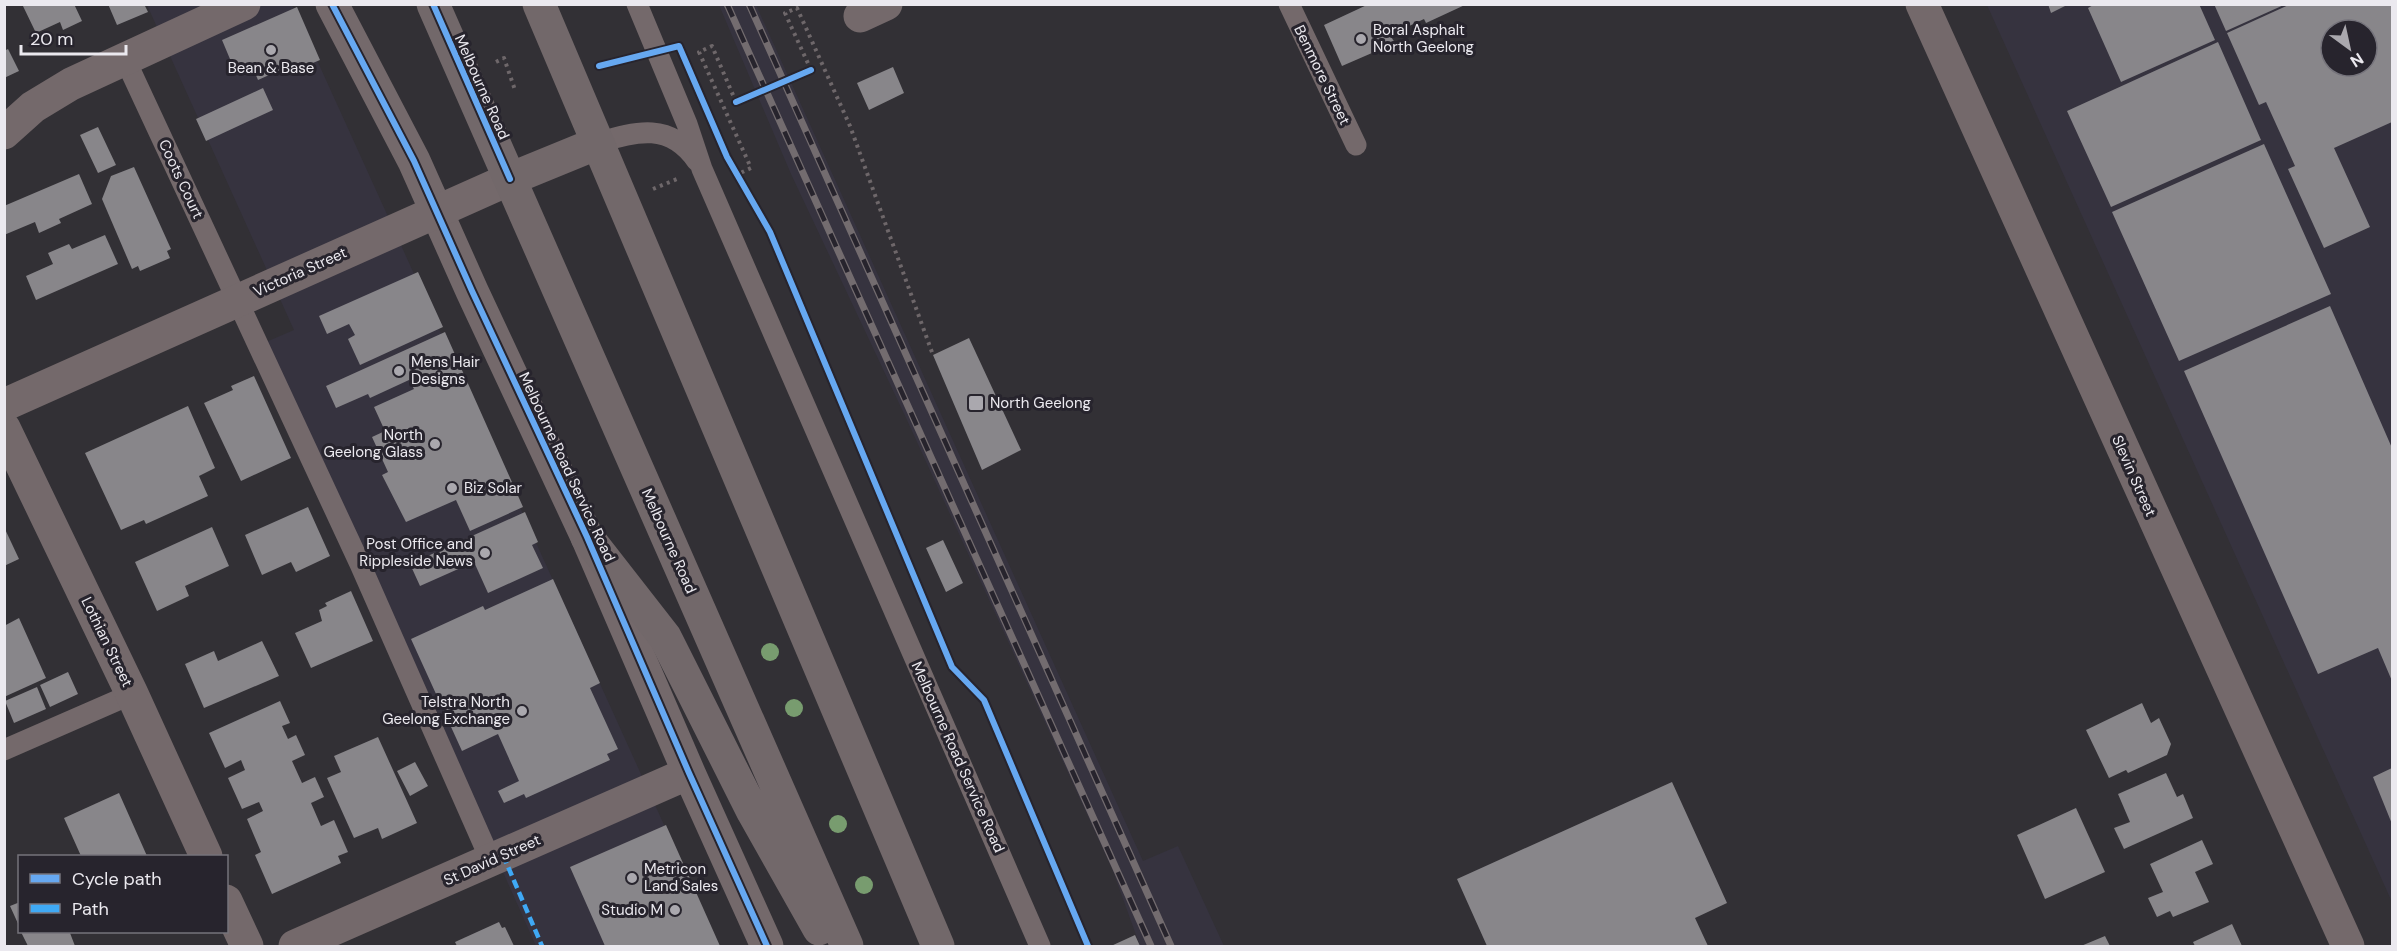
<svg xmlns="http://www.w3.org/2000/svg" width="2397" height="951" viewBox="0 0 2397 951" font-family="'DM Sans',sans-serif">
	<style>
		.built { fill: #36333f; fill-rule: evenodd }
		.building { fill: #88868a; fill-rule: evenodd }
		.lines { fill: none; stroke-linecap: round; stroke-linejoin: round }
		.path { stroke: #6e676a; stroke-width: 4; stroke-dasharray: 3 4.5; stroke-linecap: butt }
		.service { stroke: #74696b; stroke-width: 21 }
		.minor { stroke: #74696b; stroke-width: 33 }
		.tertiary { stroke: #74696b; stroke-width: 33 }
		.trunk { stroke: #72686a; stroke-width: 33 }
		.rail-casing { stroke: #736c6f; stroke-width: 7 }
		.rail { stroke: #27242d; stroke-width: 4.5; stroke-dasharray: 14; stroke-linecap: butt }
		.quiet { stroke: #3fa9f5; stroke-width: 4.5; stroke-dasharray: 9 4.5; stroke-linecap: butt }
		.cycleway-casing { stroke: #27242d; stroke-width: 10 }
		.cycleway { stroke: #66a8f1; stroke-width: 6 }
		.tree { fill: #789c6f }
		.poi-dot { fill: #aaa8ae; stroke: #27242d; stroke-width: 2 }
		.labels { text-anchor: middle; dominant-baseline: central; stroke-width: 6; stroke-linejoin: round; paint-order: stroke }
		.poi-label { font-size: 15px; fill: #ebe9ef; stroke: #27242d; text-anchor: start }
		.street-label { font-size: 15px; fill: #ebe9ef; stroke: #27242d }
	</style>
	<rect width="100%" height="100%" fill="#323035"/>
	<path class="built" d="M147 5H292L719 946H536L266 342 294 330Z
		M719 5H756L1143 861 1178 846 1224 946H1140L1113 871 907 420 791 174Z
		M1987 5H2392V902ZM2331 30H2367V66H2331Z"/>
	<path class="building" d="M22 4H74L82 21 63 30 60 22 36 33Z
		M108 4H144L148 12 117 25Z
		M1369 4H1467L1426 23 1424 19 1390 35 1395 43 1342 66 1324 25Z
		M2048 4H2069L2051 13Z
		M2095 4H2199L2215 40 2121 82 2088 8Z
		M2214 4H2286L2226 31Z
		M2291 4H2392V122L2334 148 2370 227 2324 248 2288 169 2295 166 2266 102 2259 105 2227 33ZM2331 30H2367V66H2331Z
		M297 7 320 60 289 73 287 67 258 80 251 64 235 71 222 40Z
		M2218 42 2261 140 2111 207 2067 111Z
		M8 49 19 71 4 78V51Z
		M893 67 904 93 869 110 857 83Z
		M263 88 273 110 206 141 196 119Z
		M98 127 116 165 98 173 80 135Z
		M2264 144 2331 294 2179 361 2112 212Z
		M134 167 171 249 167 251 170 258 140 271 138 266 132 269 102 199 111 176Z
		M79 174 92 204 59 219 61 223 39 233 35 222 4 235V206Z
		M105 235 118 264 36 300 26 276 53 264 48 253 69 244 72 249Z
		M418 272 443 327 360 365 348 339 355 335 349 324 327 334 319 316Z
		M2330 306 2392 448V681L2378 648 2318 674 2184 371Z
		M445 332 523 507 470 531 456 500 406 522 382 475 388 472 372 437 385 431 374 407 414 389 409 380 370 398 368 394 336 408 326 386Z
		M969 338 1021 450 982 470 933 355Z
		M254 376 291 458 241 481 204 403 233 390 231 386Z
		M188 406 215 468 199 476 208 496 146 524 144 520 121 530 85 453Z
		M308 507 330 556 296 572 291 562 262 575 245 535Z
		M525 512 538 542 532 545 543 568 488 593 474 562 420 586 410 564Z
		M4 527 19 559 4 566Z
		M212 527 229 566 185 586 189 596 157 611 135 562Z
		M943 540 963 583 946 592 926 548Z
		M553 579 600 683 590 688 618 749 607 754 610 760 526 798 524 794 504 803 498 791 519 781 498 734 462 751 411 639 483 606 485 610Z
		M351 591 373 641 311 668 295 633 322 621 319 610 327 606 325 603Z
		M19 618 46 678 4 697V626Z
		M262 641 279 676 204 708 185 664 214 651 218 661Z
		M68 672 78 694 50 707 40 685Z
		M37 687 46 709 14 723 5 701Z
		M280 701 290 723 282 726 288 739 296 735 305 755 292 761 302 783 315 777 324 797 311 803 321 826 334 820 348 852 338 856 341 863 272 894 255 855 261 852 247 819 263 811 259 802 242 809 228 778 245 770 241 760 225 768 209 733Z
		M2142 703 2151 723 2159 718 2171 744 2167 755 2128 773 2126 770 2109 778 2086 730Z
		M378 737 417 823 382 839 378 828 354 838 327 778 341 772 334 756Z
		M415 762 428 786 410 796 397 771Z
		M2392 768V824L2373 777Z
		M2166 773 2177 797 2183 794 2193 818 2124 849 2114 828 2130 822 2118 794Z
		M1672 782 1727 903 1695 918 1708 946H1487L1457 879Z
		M119 793 147 856H81L64 818Z
		M2076 808 2105 872 2045 899 2017 835Z
		M666 825 720 946H605L570 867Z
		M2202 840 2213 864 2195 872 2209 902 2173 917 2170 911 2157 917 2148 898 2163 892 2150 864Z
		M20 902V928L10 906Z
		M499 922 502 928 505 927 514 946H457L455 942Z
		M2232 924 2242 946H2195L2193 942Z
		M21 932H73L70 933 75 946H28Z
		M1135 935 1140 946H1111Z
		M2105 936 2110 946H2081Z"/>
	<g class="lines">
		<path class="path" d="M496 62 504 58 515 90
			M811 70 785 13 797 8 850 126 933 355
			M736 102 712 46 699 52 751 168 736 175
			M653 189 677 179"/>
		<path class="service" d="M637 4 687 124 702 169 1040 946
			M1289 4 1356 145
			M125 59 360 564 491 861
			M598 143C637 131 670 122 697 161
			M4 750 132 694"/>
		<path class="minor" d="M332 4 414 161 472 291 587 537 689 773 767 946
			M1922 4 2348 946
			M860 16 886 4
			M4 133 33 107 71 84 244 4
			M4 428 132 694 206 856
			M226 901 247 946
			M295 946 689 773"/>
		<path class="tertiary" d="M4 405 510 179"/>
		<path class="trunk" d="M433 4 847 946
			M539 4 938 946
			M510 179 598 143
			M587 537 665 637 753 812 819 929"/>
		<g class="rail-casing">
			<path id="rail" d="M727 4 1151 946
				M749 4 1171 946"/>
		</g>
		<use href="#rail" class="rail"/>
		<path class="quiet" d="M503 855 542 946"/>
		<g class="cycleway-casing">
			<path id="cycleway" d="M332 4 414 161 472 291 587 537 689 773 767 946
				M433 4 510 179
				M599 66 679 46 727 157 770 232 952 667 984 700 1088 946
				M736 102 811 70"/>
		</g>
		<use href="#cycleway" class="cycleway"/>
	</g>
	<g class="tree">
		<circle cx="770" cy="652" r="9"/>
		<circle cx="794" cy="708" r="9"/>
		<circle cx="838" cy="824" r="9"/>
		<circle cx="864" cy="885" r="9"/>
	</g>
	<g class="poi-dot">
		<circle cx="1361" cy="39" r="6"/>
		<circle cx="271" cy="50" r="6"/>
		<circle cx="399" cy="371" r="6"/>
		<rect x="968" y="395" width="16" height="16" rx="3"/>
		<circle cx="435" cy="444" r="6"/>
		<circle cx="452" cy="488" r="6"/>
		<circle cx="485" cy="553" r="6"/>
		<circle cx="522" cy="711" r="6"/>
		<circle cx="632" cy="878" r="6"/>
		<circle cx="675" cy="910" r="6"/>
	</g>
	<g class="labels">
		<g class="poi-label">
			<text x="1373" y="30">Boral Asphalt<tspan x="1373" dy="17">North Geelong</tspan></text>
			<text x="271" y="68" text-anchor="middle">Bean &amp; Base</text>
			<text x="411" y="362">Mens Hair<tspan x="411" dy="17">Designs</tspan></text>
			<text x="990" y="403">North Geelong</text>
			<text x="423" y="435" text-anchor="end">North<tspan x="423" dy="17">Geelong Glass</tspan></text>
			<text x="464" y="488">Biz Solar</text>
			<text x="473" y="544" text-anchor="end">Post Office and<tspan x="473" dy="17">Rippleside News</tspan></text>
			<text x="510" y="702" text-anchor="end">Telstra North<tspan x="510" dy="17">Geelong Exchange</tspan></text>
			<text x="644" y="869">Metricon<tspan x="644" dy="17">Land Sales</tspan></text>
			<text x="663" y="910" text-anchor="end">Studio M</text>
		</g>
		<g class="street-label">
			<text transform="translate(1322 75) rotate(64)">Benmore Street</text>
			<text transform="translate(482 87) rotate(66)">Melbourne Road</text>
			<text transform="translate(181 179) rotate(65)">Coots Court</text>
			<text transform="translate(300 272) rotate(-24)">Victoria Street</text>
			<text transform="translate(567 467) rotate(65)">Melbourne Road Service Road</text>
			<text transform="translate(2134 476) rotate(66)">Slevin Street</text>
			<text transform="translate(669 541) rotate(66)">Melbourne Road</text>
			<text transform="translate(107 642) rotate(64)">Lothian Street</text>
			<text transform="translate(958 757) rotate(66)">Melbourne Road Service Road</text>
			<text transform="translate(492 860) rotate(-24)">St David Street</text>
		</g>
	</g>
	<rect width="2397" height="951" fill="none" stroke="#ebe9ef" stroke-width="12"/>
	<rect x="18" y="855" width="210" height="78" fill="#27242d" stroke="#75737b" stroke-width="1.5"/>
	<rect x="30" y="874" width="30" height="9" fill="#66a8f1" stroke="#75737b" stroke-width="1.5"/>
	<text x="72" y="885" font-size="18" fill="#ebe9ef">Cycle path</text>
	<rect x="30" y="904" width="30" height="9" fill="#3fa9f5" stroke="#75737b" stroke-width="1.5"/>
	<text x="72" y="915" font-size="18" fill="#ebe9ef">Path</text>
	<g transform="translate(2349 48) rotate(147)"><circle r="28" fill="#27242d" stroke="#75737b" stroke-width="1.5"/>
	<path d="M0-4.5L10 22L0 15L-10 22Z" fill="#aaa8ae"/>
	<text y="-9" font-size="16" font-weight="bold" text-anchor="middle" fill="#ebe9ef">N</text>
	</g>
	<path d="M21 45v9h105v-9" fill="none" stroke="#ebe9ef" stroke-width="3"/>
	<text x="30" y="45" font-size="18" fill="#ebe9ef" stroke="#27242d" stroke-width="4.5" paint-order="stroke">20 m</text>
</svg>
